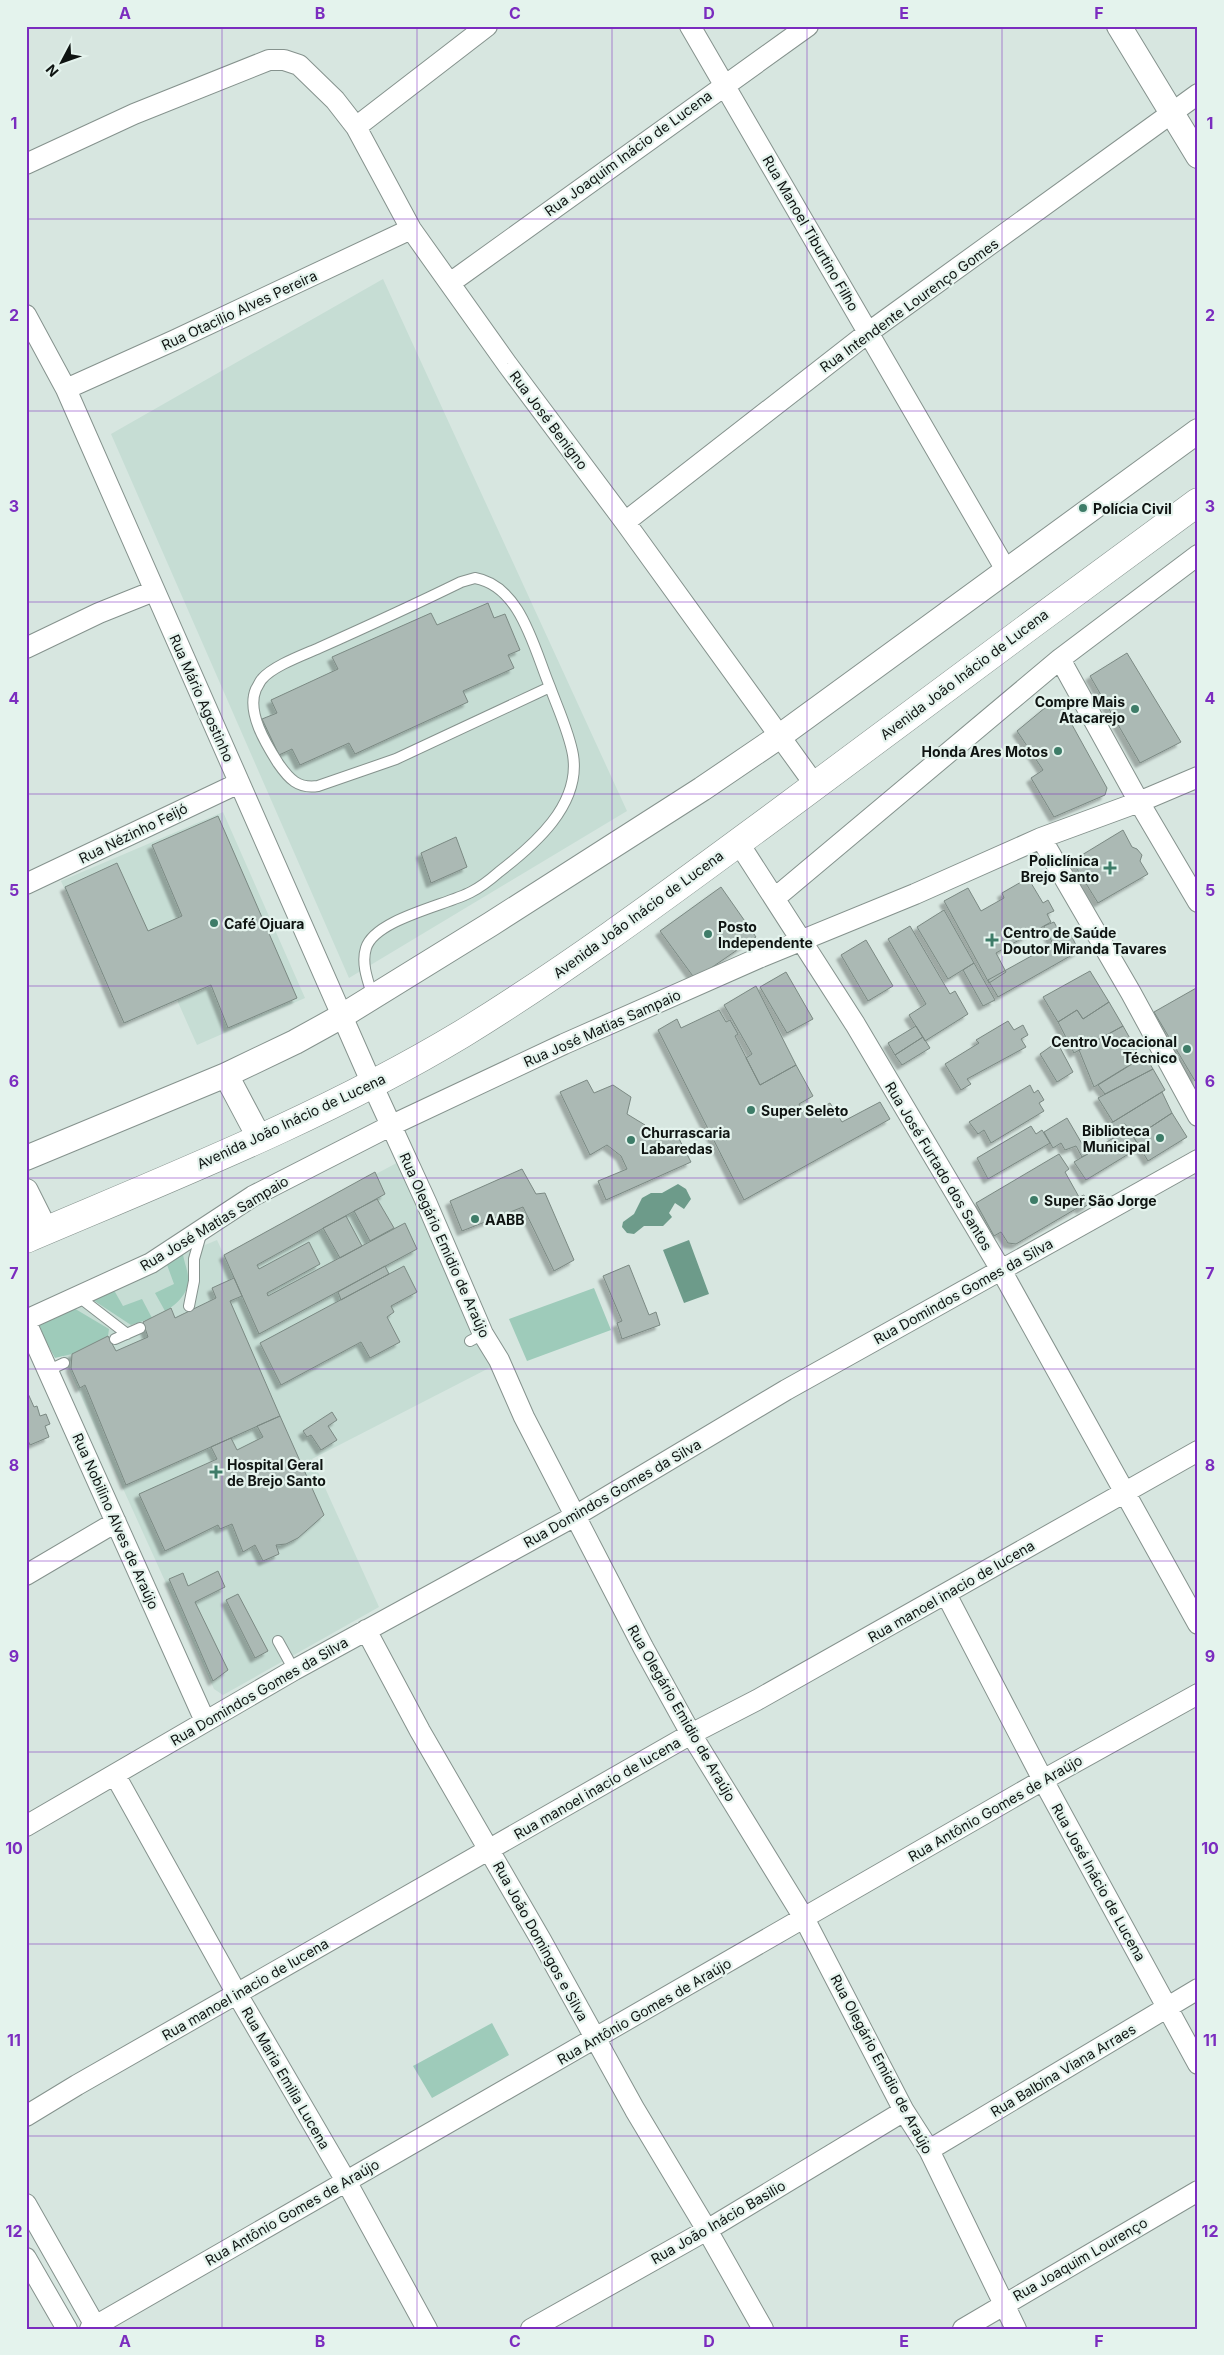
<svg xmlns="http://www.w3.org/2000/svg" width="1224" height="2355" viewBox="0 0 1224 2355" font-family="Inter,sans-serif">
	<style>
		.built { fill: #c6ddd4 }
		.green { fill: #9ecbba }
		.water { fill: #6d9b8a }
		.building { fill: #abb9b4; stroke: #7b8983; filter: url(#shadow) }
		.lines { fill: none; stroke-linecap: round; stroke-linejoin: round }
		.service-casing { stroke: #85928d; stroke-width: 12 }
		.minor-casing { stroke: #85928d; stroke-width: 22 }
		.tertiary-casing { stroke: #85928d; stroke-width: 26 }
		.trunk-casing { stroke: #85928d; stroke-width: 29 }
		.service { stroke: #fff; stroke-width: 10 }
		.minor { stroke: #fff; stroke-width: 20 }
		.tertiary { stroke: #fff; stroke-width: 24 }
		.trunk { stroke: #fff; stroke-width: 28 }
		.grid { fill: none; stroke: #7b2cbf; stroke-width: 1; stroke-opacity: 0.55 }
		.poi-dot { fill: #3e7c68; stroke: #e4f3ed; stroke-width: 2 }
		.labels { text-anchor: middle; dominant-baseline: central; stroke-width: 4.5; stroke-linejoin: round; paint-order: stroke }
		.street-label { font-size: 14px; fill: #0f1412; stroke: #e4f3ed }
		.poi-label { font-size: 14px; font-weight: bold; fill: #0f1412; stroke: #e4f3ed; text-anchor: start }
		.neatline { fill: none; stroke: #7b2cbf; stroke-width: 2 }
		.grid-label { font-size: 16px; text-anchor: middle; font-weight: bold; fill: #7b2cbf }
	</style>
	<defs>
		<filter id="shadow"><feDropShadow dx="-4.5" dy="4.5" stdDeviation="1" flood-color="#0004"/></filter>
	</defs>
	<rect width="100%" height="100%" fill="#d7e6e0"/>
	<path class="built" d="M383 279 627 811 349 978 111 434Z
		M223 812 305 998 197 1045 177 1000 124 1023 61 881Z
		M406 1158 495 1365 312 1459 379 1607 223 1695 214 1689 46 1319 183 1254 217 1240 224 1255Z"/>
	<path class="green" d="M183 1254C184 1263 189 1272 188 1281 188 1294 175 1306 165 1311L155 1293 174 1284 166 1262Z
		M111 1285 123 1306 142 1299 152 1318 131 1325 90 1298Z
		M594 1288 611 1330 527 1361 509 1319Z
		M72 1307 109 1329 108 1336 72 1354 55 1358 44 1338 38 1321Z
		M492 2023 509 2055 432 2098 413 2066Z"/>
	<path class="water" d="M678 1184 686 1189 691 1199 684 1209 675 1203 669 1213 672 1217 663 1226H644L634 1234 627 1233 622 1227 623 1222 634 1214 642 1198 651 1193H662Z
		M689 1240 709 1294 684 1303 663 1250Z"/>
	<path class="building" d="M488 603 494 618 505 614 520 650 508 655 514 668 463 691 468 702 355 754 349 743 300 765 292 749 279 755 262 719 277 713 271 700 338 669 332 657 431 613 437 625Z
		M1127 653 1181 742 1140 763 1090 676Z
		M1052 702 1060 703 1107 788 1105 795 1054 817 1031 778 1043 770 1017 731Z
		M218 816 297 998 228 1028 211 985 124 1023 65 887 117 863 148 931 182 916 152 845Z
		M1123 830 1132 847 1137 849 1142 855 1140 861 1148 874 1098 903 1072 861Z
		M456 837 467 867 431 883 421 853Z
		M1028 878 1043 903 1048 900 1054 911 1047 914 1051 922 996 953 1006 972 989 983 944 901 968 888 981 911 1004 898 1002 893Z
		M721 887 756 937 695 979 660 931Z
		M944 910 974 963 948 979 917 927Z
		M1054 922 1063 939 1071 935 1079 951 998 997 988 980 1053 944 1044 926Z
		M910 926 950 994 955 991 968 1014 925 1041 909 1015 926 1004 888 939Z
		M866 940 893 986 868 1001 841 955Z
		M974 963 995 1000 983 1006 963 970Z
		M1090 971 1109 1002 1083 1019 1077 1010 1058 1022 1043 997Z
		M786 972 813 1019 787 1033 760 987Z
		M756 986 796 1065 760 1085 746 1058 752 1054 724 1005Z
		M1198 987V1086L1154 1012Z
		M1109 1002 1123 1026 1074 1053 1058 1022 1077 1010 1083 1019Z
		M719 1010 726 1022 730 1020 738 1034 735 1036 760 1085 796 1065 813 1096 799 1104 806 1116 830 1103 842 1122 880 1102 890 1119 744 1200 658 1030 677 1019 681 1028Z
		M1008 1021 1014 1030 1023 1025 1028 1035 1021 1039 1026 1047 967 1079 971 1084 961 1090 945 1064 979 1043 976 1040Z
		M916 1026 923 1037 895 1055 888 1043Z
		M1123 1026 1141 1058 1094 1087 1079 1050Z
		M923 1037 930 1048 902 1065 895 1055Z
		M1057 1042 1073 1072 1057 1082 1040 1054Z
		M1145 1056 1153 1069 1105 1094 1098 1085Z
		M1153 1069 1165 1090 1113 1122 1098 1098Z
		M587 1080 594 1093 613 1085 631 1097 627 1114 645 1125V1133L658 1135 674 1129 691 1162 606 1200 598 1181 627 1169 621 1156 607 1145 590 1155 560 1092Z
		M1030 1085 1034 1093 1038 1090 1044 1100 1039 1103 1044 1111 991 1143 984 1130 978 1134 969 1122Z
		M1162 1092 1172 1113 1134 1138 1125 1124 1111 1132 1108 1125Z
		M1172 1113 1187 1137 1148 1161 1134 1138Z
		M1067 1118 1088 1154 1082 1157 1076 1146 1065 1150 1061 1143 1053 1148 1044 1132Z
		M1125 1124 1140 1147 1086 1180 1074 1162 1115 1137 1111 1132Z
		M1031 1126 1036 1134 1042 1130 1050 1143 988 1179 977 1158Z
		M1059 1154 1069 1169 1065 1172 1079 1197 1084 1195 1089 1204 1081 1209 1079 1207 1016 1244 1008 1243 1001 1232 994 1236 976 1203Z
		M522 1169 536 1194 545 1193 574 1260 554 1271 523 1207 462 1231 450 1201Z
		M375 1172 385 1194 257 1265 259 1269 309 1242 320 1264 267 1293 268 1296 405 1223 417 1249 259 1334 224 1255Z
		M377 1199 394 1228 370 1241 354 1211Z
		M346 1216 362 1246 340 1258 323 1228Z
		M629 1265 649 1315 656 1312 660 1325 622 1339 617 1323 622 1321 603 1276Z
		M385 1266 389 1274 341 1300 338 1292Z
		M404 1266 417 1292 391 1306 394 1312 387 1317 400 1342 370 1358 361 1342 281 1385 260 1343Z
		M234 1278 242 1296 230 1301 280 1416 126 1485 85 1385 80 1388 71 1368 72 1354 108 1336 116 1351 148 1337 143 1322 171 1308 175 1318 216 1298 212 1288Z
		M26 1389 34 1407 37 1406 40 1416 46 1414 50 1424 45 1426 49 1437 30 1445 26 1436Z
		M332 1412 337 1420 328 1426 337 1440 321 1450 311 1435 307 1437 303 1431Z
		M280 1416 324 1515 298 1538 286 1544 276 1545 279 1554 263 1561 255 1545 243 1552 232 1524 220 1529 218 1525 165 1551 139 1494 217 1459 211 1447 231 1438 237 1450 263 1437 257 1426Z
		M218 1571 225 1587 195 1602 228 1670 213 1681 169 1579 183 1573 188 1586Z
		M238 1594 268 1651 255 1658 226 1600Z"/>
	<g class="lines">
		<g class="service-casing">
			<path id="service" d="M475 578C521 586 534 649 550 687L396 759 318 786C298 789 289 779 278 763 266 744 246 712 256 689 258 686 260 681 262 679 273 666 303 655 319 648 366 627 414 605 461 582Z
				M373 997C368 981 361 964 366 948 375 919 447 905 471 892 481 887 491 879 499 872 534 845 581 805 573 755 569 732 558 709 550 687
				M79 1297 127 1334
				M189 1306 194 1281V1259L202 1231
				M115 1339 140 1328
				M470 1341 483 1334
				M47 1371 64 1363
				M278 1641 294 1670"/>
		</g>
		<g class="minor-casing">
			<path id="minor" d="M690 26 1006 570
				M356 127 487 26
				M26 164 134 114 269 60H284L299 65 335 100 356 127 411 229 507 364 625 522 815 785
				M450 283 808 26
				M26 315 66 389 372 1084 427 1204 483 1334 499 1360 524 1417 643 1647 691 1734 804 1918 904 2111 929 2150 1016 2329
				M66 389 175 340 411 229
				M625 522 869 332 1198 94
				M26 648 99 613 154 591
				M1060 659 1139 802 1198 902
				M1041 838 1131 993 1198 1116
				M738 842 855 1024 1001 1270 1198 1624
				M26 884 239 783
				M775 898 1060 659 1198 555
				M26 1320 151 1263 253 1196 392 1125 564 1044 761 957 915 894 1041 838 1139 802 1198 777
				M26 1322 205 1721
				M26 1575 116 1522
				M946 1594 1043 1780 1198 2064
				M366 1630 420 1731 541 1940 635 2110 707 2230 763 2329
				M115 1775 237 1994 346 2181 427 2329
				M26 1826 294 1670 575 1516 786 1390 1198 1160
				M26 2116 77 2085 691 1734 757 1700 1198 1451
				M929 2150 1198 1989
				M26 2204 97 2329
				M26 2258 67 2329
				M90 2329 1043 1780 1198 1694
				M531 2329 707 2230 904 2111
				M963 2329 1198 2191"/>
		</g>
		<g class="tertiary-casing">
			<path id="tertiary" d="M1119 26 1198 156
				M226 1075 260 1139
				M26 1158 226 1075 295 1042 342 1016 491 924 702 789 780 736 1198 431
				M26 1191 46 1231"/>
		</g>
		<g class="trunk-casing">
			<path id="trunk" d="M26 1239C174 1176 324 1117 462 1034 571 967 674 890 777 814 917 710 1057 605 1198 502"/>
		</g>
		<use href="#service" class="service"/>
		<use href="#minor" class="minor"/>
		<use href="#tertiary" class="tertiary"/>
		<use href="#trunk" class="trunk"/>
	</g>
	<path class="grid" d="M222 26V2329M417 26V2329M612 26V2329M807 26V2329M1002 26V2329M26 219H1198M26 411H1198M26 602H1198M26 794H1198M26 986H1198M26 1178H1198M26 1369H1198M26 1561H1198M26 1752H1198M26 1944H1198M26 2136H1198"/>
	<g class="poi-dot">
		<circle cx="1083" cy="508" r="5"/>
		<circle cx="1135" cy="709" r="5"/>
		<circle cx="1058" cy="751" r="5"/>
		<path d="M1107.5 860.5h5v5h5v5h-5v5h-5v-5h-5v-5h5z"/>
		<circle cx="214" cy="923" r="5"/>
		<circle cx="708" cy="934" r="5"/>
		<path d="M989.5 932.5h5v5h5v5h-5v5h-5v-5h-5v-5h5z"/>
		<circle cx="1187" cy="1049" r="5"/>
		<circle cx="751" cy="1110" r="5"/>
		<circle cx="1160" cy="1138" r="5"/>
		<circle cx="631" cy="1140" r="5"/>
		<circle cx="1034" cy="1200" r="5"/>
		<circle cx="475" cy="1219" r="5"/>
		<path d="M213.5 1464.5h5v5h5v5h-5v5h-5v-5h-5v-5h5z"/>
	</g>
	<g class="labels">
		<g class="street-label">
			<text transform="translate(628 153) rotate(-36)">Rua Joaquim Inácio de Lucena</text>
			<text transform="translate(811 233) rotate(60)">Rua Manoel Tiburtino Filho</text>
			<text transform="translate(909 305) rotate(-36)">Rua Intendente Lourenço Gomes</text>
			<text transform="translate(239 310) rotate(-25)">Rua Otacilio Alves Pereira</text>
			<text transform="translate(549 420) rotate(53)">Rua José Benigno</text>
			<text transform="translate(964 674) rotate(-37)">Avenida João Inácio de Lucena</text>
			<text transform="translate(202 698) rotate(66)">Rua Mário Agostinho</text>
			<text transform="translate(133 833) rotate(-26)">Rua Nézinho Feijó</text>
			<text transform="translate(638 914) rotate(-36)">Avenida João Inácio de Lucena</text>
			<text transform="translate(602 1028) rotate(-24)">Rua José Matias Sampaio</text>
			<text transform="translate(291 1121) rotate(-25)">Avenida João Inácio de Lucena</text>
			<text transform="translate(939 1166) rotate(59)">Rua José Furtado dos Santos</text>
			<text transform="translate(214 1223) rotate(-31)">Rua José Matias Sampaio</text>
			<text transform="translate(445 1245) rotate(66)">Rua Olegário Emidio de Araújo</text>
			<text transform="translate(963 1291) rotate(-29)">Rua Domindos Gomes da Silva</text>
			<text transform="translate(612 1493) rotate(-30)">Rua Domindos Gomes da Silva</text>
			<text transform="translate(116 1521) rotate(66)">Rua Nobilino Alves de Araújo</text>
			<text transform="translate(951 1591) rotate(-30)">Rua manoel inacio de lucena</text>
			<text transform="translate(259 1691) rotate(-30)">Rua Domindos Gomes da Silva</text>
			<text transform="translate(682 1713) rotate(60)">Rua Olegário Emidio de Araújo</text>
			<text transform="translate(597 1788) rotate(-30)">Rua manoel inacio de lucena</text>
			<text transform="translate(995 1808) rotate(-30)">Rua Antônio Gomes de Araújo</text>
			<text transform="translate(1099 1882) rotate(61)">Rua José Inácio de Lucena</text>
			<text transform="translate(541 1941) rotate(61)">Rua João Domingos e Silva</text>
			<text transform="translate(245 1989) rotate(-30)">Rua manoel inacio de lucena</text>
			<text transform="translate(644 2011) rotate(-30)">Rua Antônio Gomes de Araújo</text>
			<text transform="translate(882 2064) rotate(62)">Rua Olegário Emidio de Araújo</text>
			<text transform="translate(1063 2070) rotate(-31)">Rua Balbina Viana Arraes</text>
			<text transform="translate(286 2078) rotate(60)">Rua Maria Emilia Lucena</text>
			<text transform="translate(292 2212) rotate(-30)">Rua Antônio Gomes de Araújo</text>
			<text transform="translate(718 2222) rotate(-30)">Rua João Inácio Basilio</text>
			<text transform="translate(1080 2259) rotate(-30)">Rua Joaquim Lourenço</text>
		</g>
		<g class="poi-label">
			<text x="1093" y="508">Polícia Civil</text>
			<text x="1125" y="701" text-anchor="end">Compre Mais<tspan x="1125" dy="16">Atacarejo</tspan></text>
			<text x="1048" y="751" text-anchor="end">Honda Ares Motos</text>
			<text x="1099" y="860" text-anchor="end">Policlínica<tspan x="1099" dy="16">Brejo Santo</tspan></text>
			<text x="224" y="923">Café Ojuara</text>
			<text x="718" y="926">Posto<tspan x="718" dy="16">Independente</tspan></text>
			<text x="1003" y="932">Centro de Saúde<tspan x="1003" dy="16">Doutor Miranda Tavares</tspan></text>
			<text x="1177" y="1041" text-anchor="end">Centro Vocacional<tspan x="1177" dy="16">Técnico</tspan></text>
			<text x="761" y="1110">Super Seleto</text>
			<text x="1150" y="1130" text-anchor="end">Biblioteca<tspan x="1150" dy="16">Municipal</tspan></text>
			<text x="641" y="1132">Churrascaria<tspan x="641" dy="16">Labaredas</tspan></text>
			<text x="1044" y="1200">Super São Jorge</text>
			<text x="485" y="1219">AABB</text>
			<text x="227" y="1464">Hospital Geral<tspan x="227" dy="16">de Brejo Santo</tspan></text>
		</g>
	</g>
	<rect width="1224" height="2355" fill="none" stroke="#e4f3ed" stroke-width="55"/>
	<g transform="translate(62 62) rotate(229)" stroke="#e4f3ed" stroke-width="4" paint-order="stroke">
	<path d="M0-4L9 19L0 12L-9 19Z" fill="#0f1412"/>
	<text y="-8" font-size="14" font-weight="bold" text-anchor="middle" fill="#0f1412">N</text>
	</g>
	<rect x="28" y="28" width="1168" height="2300" class="neatline"/>
	<g class="grid-label">
		<text x="125" y="19">A</text>
		<text x="320" y="19">B</text>
		<text x="515" y="19">C</text>
		<text x="709" y="19">D</text>
		<text x="904" y="19">E</text>
		<text x="1099" y="19">F</text>
		<text x="14" y="129">1</text>
		<text x="1210" y="129">1</text>
		<text x="14" y="321">2</text>
		<text x="1210" y="321">2</text>
		<text x="14" y="512">3</text>
		<text x="1210" y="512">3</text>
		<text x="14" y="704">4</text>
		<text x="1210" y="704">4</text>
		<text x="14" y="896">5</text>
		<text x="1210" y="896">5</text>
		<text x="14" y="1087">6</text>
		<text x="1210" y="1087">6</text>
		<text x="14" y="1279">7</text>
		<text x="1210" y="1279">7</text>
		<text x="14" y="1471">8</text>
		<text x="1210" y="1471">8</text>
		<text x="14" y="1662">9</text>
		<text x="1210" y="1662">9</text>
		<text x="14" y="1854">10</text>
		<text x="1210" y="1854">10</text>
		<text x="14" y="2046">11</text>
		<text x="1210" y="2046">11</text>
		<text x="14" y="2237">12</text>
		<text x="1210" y="2237">12</text>
		<text x="125" y="2347">A</text>
		<text x="320" y="2347">B</text>
		<text x="515" y="2347">C</text>
		<text x="709" y="2347">D</text>
		<text x="904" y="2347">E</text>
		<text x="1099" y="2347">F</text>
	</g>
</svg>
